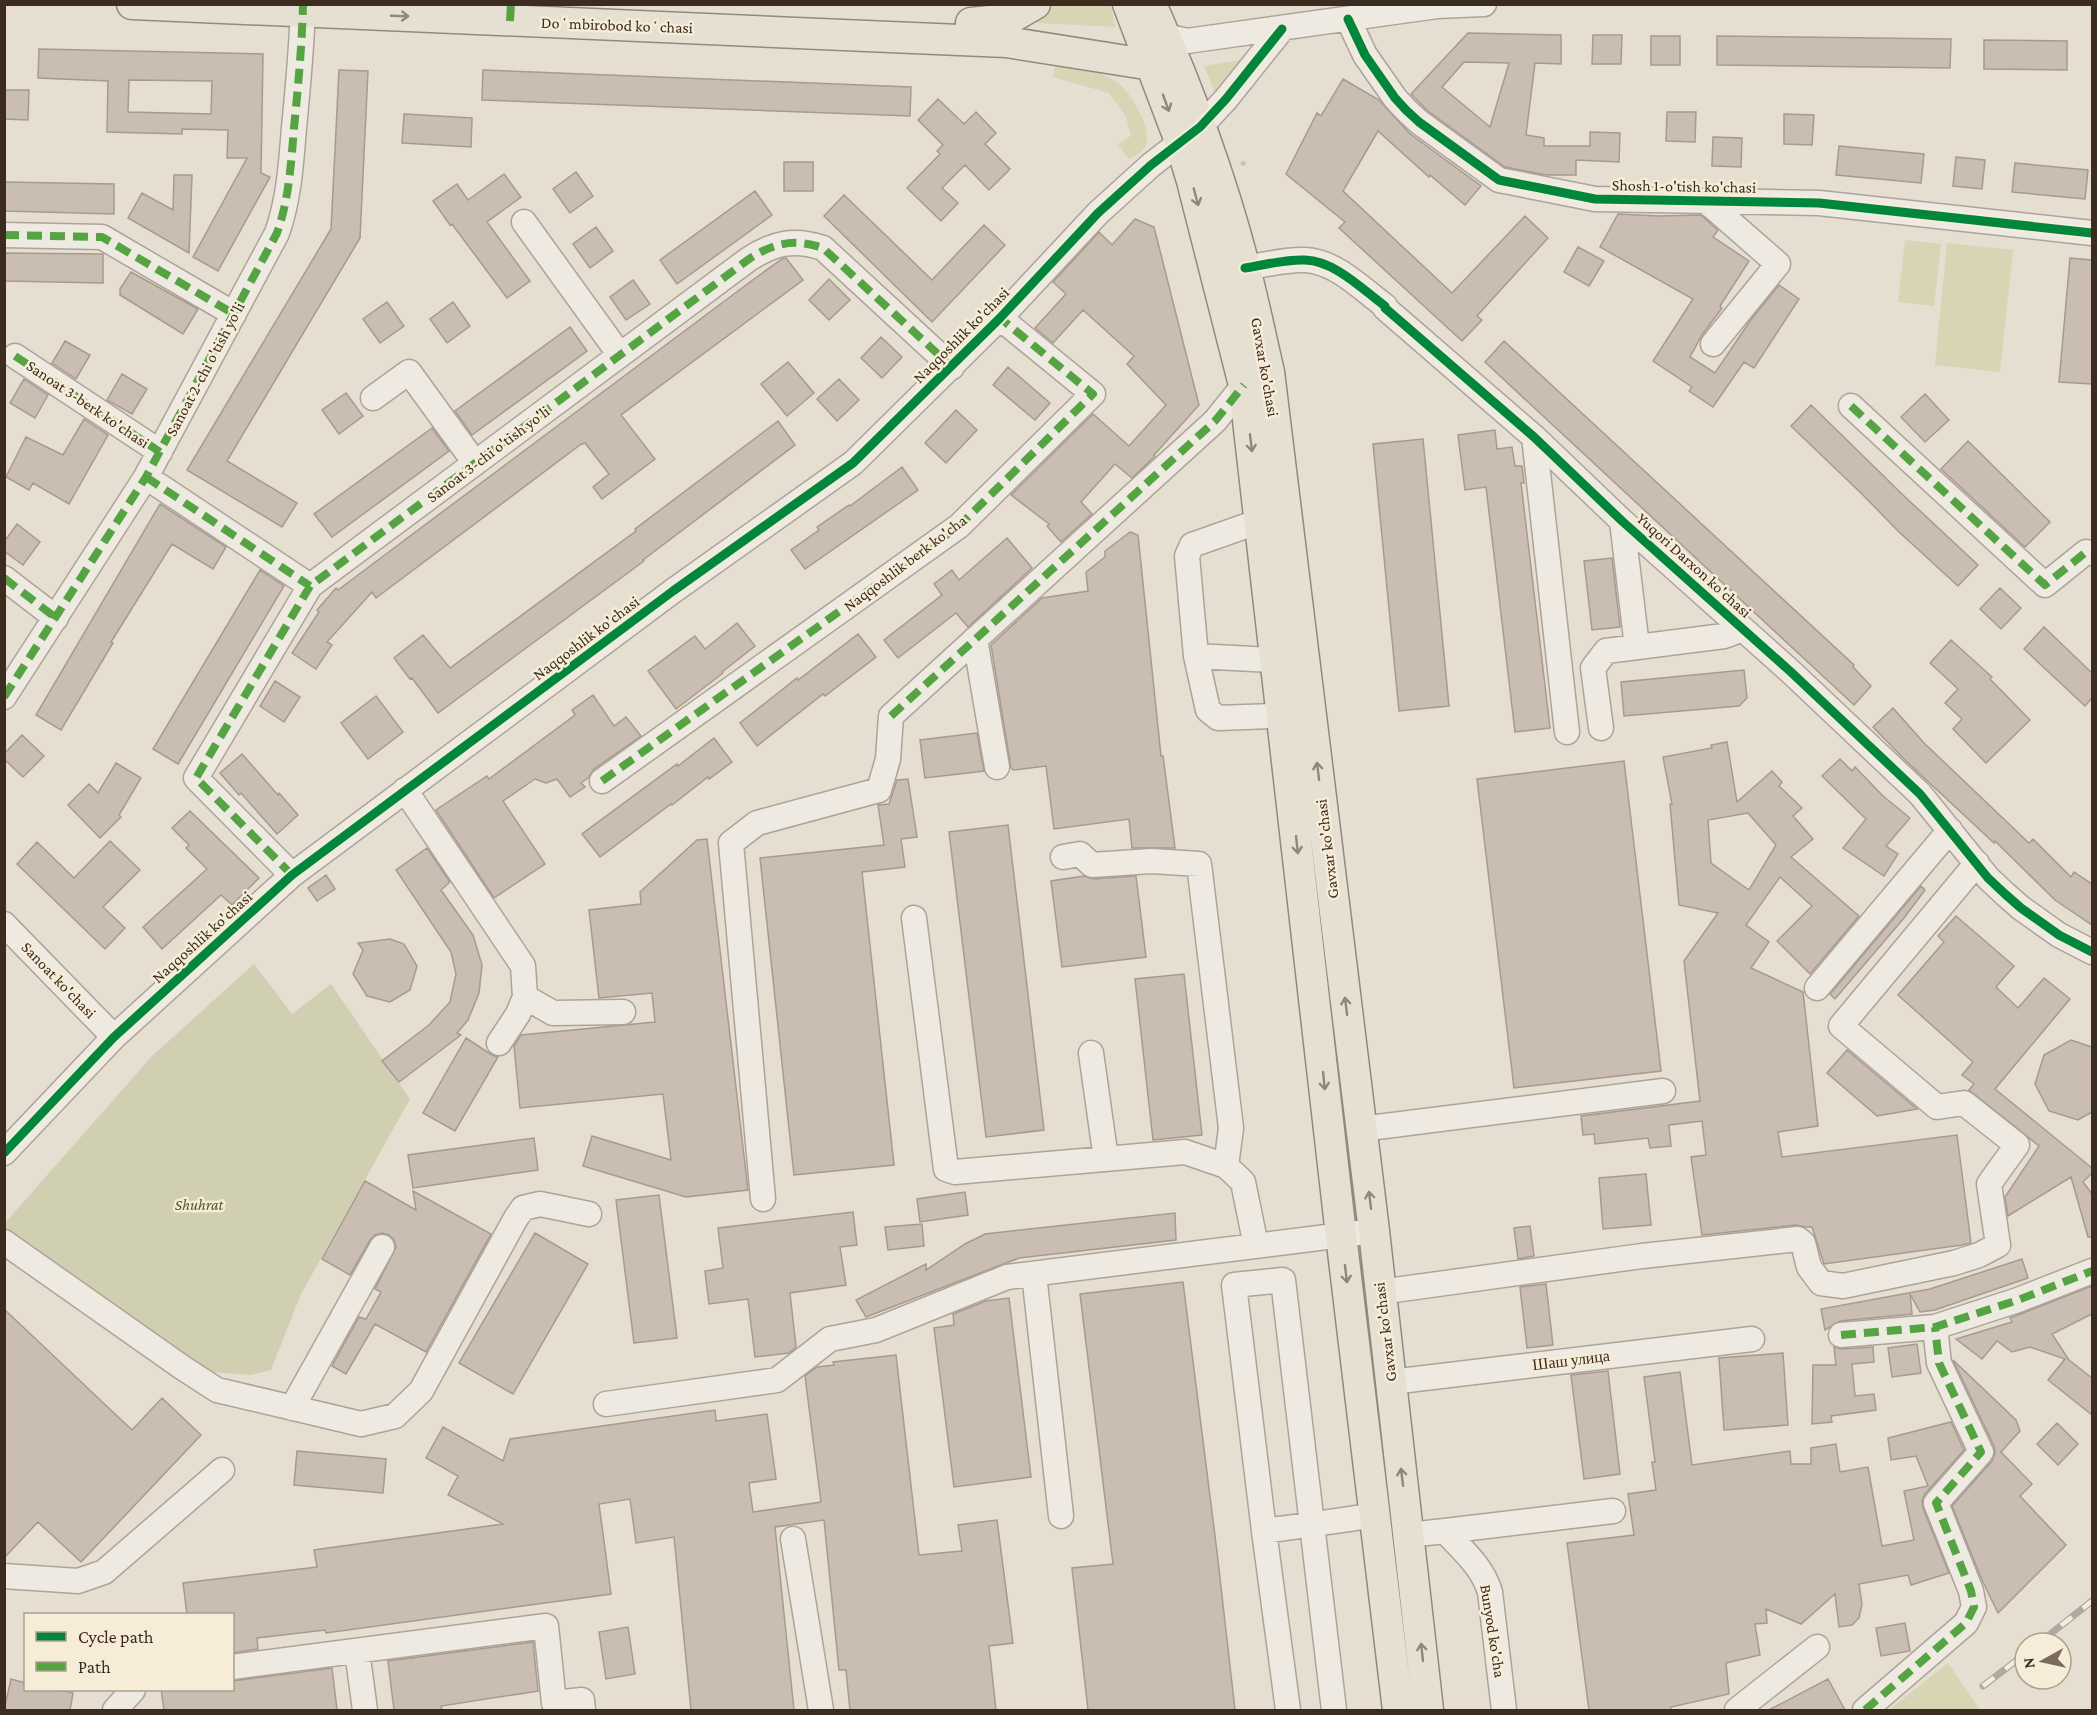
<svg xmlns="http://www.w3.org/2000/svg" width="2097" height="1715" viewBox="0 0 2097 1715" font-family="'Crimson Pro',serif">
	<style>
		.green { fill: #d7d5b3 }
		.cemetery { fill: #d1cfb2 }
		.building { fill: #cabdb1; stroke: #a79a8f; stroke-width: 1.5; fill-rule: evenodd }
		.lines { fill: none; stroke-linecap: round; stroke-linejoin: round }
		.minor-casing { stroke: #aca499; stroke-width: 27 }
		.major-casing { stroke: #918980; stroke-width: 33 }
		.path { stroke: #c7c1b8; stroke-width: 4; stroke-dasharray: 4.5 3; stroke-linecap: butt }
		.minor { stroke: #eeeae2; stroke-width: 24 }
		.major { stroke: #e6e0d3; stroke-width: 30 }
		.rail-casing { stroke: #aea9a2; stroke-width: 7 }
		.rail { stroke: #f6ecd7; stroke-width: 4.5; stroke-dasharray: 14; stroke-linecap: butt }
		.quiet { stroke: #54a441; stroke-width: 8; stroke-dasharray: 15 8; stroke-linecap: butt }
		.cycleway-casing { stroke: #f6ecd7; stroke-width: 13 }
		.cycleway { stroke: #00873e; stroke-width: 9 }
		.oneway { stroke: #91867a }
		.labels { text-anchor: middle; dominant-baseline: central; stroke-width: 5; stroke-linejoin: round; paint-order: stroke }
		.street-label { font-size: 16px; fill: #3c2c20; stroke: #f6ecd7 }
		.park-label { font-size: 16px; font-style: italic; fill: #4e5926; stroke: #f6ecd7 }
	</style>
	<rect width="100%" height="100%" fill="#e6ded0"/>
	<path class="green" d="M1050 5H1111L1115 27 1037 23V19Z
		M1245 59 1215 93 1204 66Z
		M1056 63C1076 67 1096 70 1114 80 1129 88 1152 128 1146 144 1144 152 1136 155 1129 159L1118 144 1131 136 1126 117 1109 93 1053 77Z
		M1905 240 1941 244 1934 306 1898 302Z
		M1947 243 2013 250 2000 372 1935 365Z
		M1948 1663 1980 1710H1889Z"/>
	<path class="cemetery" d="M254 964 292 1014 331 984 410 1099 301 1294 271 1370 251 1375 203 1371 5 1235V1223L152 1056Z"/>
	<path class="building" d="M1468 33 1561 35V64L1535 63 1526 135 1544 138V146H1590V132L1620 133 1619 162 1576 160V175H1546L1505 167 1428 111 1411 94ZM1464 62 1509 63 1490 127 1442 87Z
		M1593 35H1622L1621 64H1592Z
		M1651 36H1680V65H1651Z
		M1717 36 1951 39 1950 68 1717 65Z
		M1984 40 2067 41V70L1984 69Z
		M39 49 263 54 261 173 270 177 218 271 193 257 247 158H227L228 130 182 129V134L107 132 108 81 38 78ZM129 80 212 81 211 114 128 112Z
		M339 70 368 71 360 238 227 461 297 503 282 527 187 470 331 229Z
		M483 70 911 87 910 116 482 100Z
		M1343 79 1379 100 1409 133 1481 186 1465 205 1430 175 1429 177 1378 131 1343 191 1452 293 1525 216 1548 238 1477 316 1482 320 1462 341 1339 228 1345 222 1286 174 1317 113 1321 116Z
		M4 90H29L28 120 4 119Z
		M938 99 964 124 976 112 996 133 985 144 1010 169 989 190 965 165 942 188 958 203 941 221 907 188 940 154 937 151 943 145 918 120Z
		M1667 112H1696L1695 142 1666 141Z
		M404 114 472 118 471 147 402 143Z
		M1784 114 1814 115 1812 145 1784 144Z
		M1713 137 1742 138 1741 167 1712 166Z
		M1839 146 1924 154 1921 183 1836 175Z
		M1956 157 1985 160 1982 189 1953 186Z
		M784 162H813V191H784Z
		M2015 163 2088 170 2085 199 2012 192Z
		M576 172 593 196 570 213 553 189Z
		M504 174 521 197 487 222 530 281 507 298 452 224 450 225 433 201 457 184 468 200Z
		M174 175H192L189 253 128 218 142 193 173 210Z
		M4 182 114 184V214L4 211Z
		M755 191 772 215 677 284 660 260Z
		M844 195 932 280 984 225 1005 245 932 322 824 216Z
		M1618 214 1658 216 1701 215 1718 230 1713 237 1749 261 1720 306 1722 308 1702 335 1690 357 1715 373 1750 321 1779 285 1799 299 1754 368 1744 362 1713 407 1689 391 1692 387 1653 361 1693 299 1600 247Z
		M1135 219 1154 227 1199 405 1154 455 1155 456 1132 478 1115 464 1081 502 1092 514 1061 542 1047 526 1049 524 1011 495 1093 414 1129 446 1166 405 1127 364 1134 356 1083 310 1053 343 1035 328 1066 294 1053 282 1099 232 1112 245Z
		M596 227 613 251 590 268 573 244Z
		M1578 247 1604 261 1589 286 1564 272Z
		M4 253 103 254V283L4 281Z
		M786 258 803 280 621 415 655 459 602 499 593 487 609 474 585 443 580 445 376 598 372 592 327 642 332 645 316 669 292 653 319 612 317 610 336 588 338 590 382 557 754 279 782 259Z
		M2070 258 2092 260V384L2059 382Z
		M131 272 198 309 183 334 120 295V289Z
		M829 279 850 300 829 320 809 300Z
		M633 280 650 304 626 320 610 297Z
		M387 302 404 326 380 343 363 319Z
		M453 302 470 326 447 343 430 319Z
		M570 327 587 351 472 435 455 411Z
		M881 337 902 357 882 378 861 358Z
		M65 341 90 355 76 379 52 363Z
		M1504 341 1854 665 1853 667 1871 686 1854 705 1485 362Z
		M788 362 814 393 787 416 761 384Z
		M1008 367 1050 403 1035 420 993 385Z
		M122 374 147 389 132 414 107 400Z
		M24 379 48 395 35 418 10 403Z
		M839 379 859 400 837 421 817 399Z
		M346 393 363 416 339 434 322 410Z
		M1925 394 1949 420 1925 442 1901 417Z
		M1811 405 1903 495 1978 565 1958 586 1898 531 1863 495 1791 426Z
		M956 410 977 430 946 463 925 443Z
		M84 419 108 435 69 504 33 483 29 490 6 477 26 437 63 455Z
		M778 421 795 445 643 560 644 561 438 713 412 678 410 679 394 658 423 635 450 668 636 531 635 529Z
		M432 428 449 451 332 537 314 514Z
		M1495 430 1497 449 1512 447 1515 466H1522L1524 483H1521L1550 728 1515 732 1486 487 1465 490 1458 435Z
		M1423 439 1449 706 1399 711 1373 444Z
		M1968 441 2050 522 2025 547 1941 469Z
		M902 467 918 490 805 569 791 550 819 530 817 527 849 505 850 506Z
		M160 504 226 547 213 569 172 544 111 642 113 643 61 730 36 715Z
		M17 524 40 542 23 565 4 551V542Z
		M1130 532 1138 535 1161 756H1163L1175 848H1132L1129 819 1054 829 1046 766 1013 770 1011 768 991 645 1042 598 1088 591 1086 572 1105 557V551Z
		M1007 538 1032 568 968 627 956 613 898 658 884 640 942 595 934 584 952 570 959 580Z
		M1612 558 1620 627 1592 630 1584 561Z
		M260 570 284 586 178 764 153 749Z
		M2000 588 2021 608 2001 629 1980 609Z
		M737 623 755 646 722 672 723 673 676 709 648 671 695 636 705 649Z
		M2044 627 2092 673V698L2085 706 2024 649Z
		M858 634 876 657 825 696 823 694 757 746 740 723 797 678 798 680Z
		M1951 640 1992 677 1990 679 2030 720 1986 763 1953 729 1962 719 1945 703 1958 689 1930 663Z
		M1744 670 1747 698 1739 706 1624 716 1621 682Z
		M275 681 300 697 284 722 260 706Z
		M593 695 614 726 626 717 641 736 594 769 589 777 581 783 585 787 570 797 557 779 546 783 535 779 503 801 545 864 494 898 436 810 487 776 489 779 575 715 572 710Z
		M376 696 403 732 368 759 341 723Z
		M1893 708 1924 743 2029 843 2033 839 2071 877 2074 872 2092 884V925L2055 900 1995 841 1994 843 1906 761 1873 727Z
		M977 733 984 771 925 778 920 740Z
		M22 735 44 756 23 777 4 759V754Z
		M714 738 732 762 709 779 708 777 672 805 671 804 600 857 582 834 677 764 678 766Z
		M1727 742 1737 802 1772 771 1782 782 1779 786 1802 808 1793 816 1813 839 1791 857 1859 916 1810 974 1777 941 1812 906 1780 877 1746 925 1769 942 1751 968 1803 992 1818 1126 1778 1132 1782 1157 1957 1135 1971 1243 1962 1245 1824 1264 1812 1227H1806L1796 1225 1702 1235 1691 1157 1706 1155 1702 1121 1669 1125 1671 1146 1650 1148 1648 1138 1595 1144 1594 1134 1583 1135 1581 1116 1700 1101 1684 961 1718 913 1679 905 1670 804H1672L1663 757 1712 748 1711 745ZM1748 813 1776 845 1749 890 1711 863 1708 820Z
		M242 754 278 795 279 793 298 815 277 834 241 793 239 795 220 773Z
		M1840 759 1852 771 1855 767 1883 796 1910 818 1886 846 1898 854 1884 876 1843 848 1866 819 1822 776Z
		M1624 761 1661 1071 1514 1088 1477 779Z
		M116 763 141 778 119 815 121 817 100 838 68 805 89 784 98 793Z
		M908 779 917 837 901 839 905 867 862 872 894 1165 794 1175 760 858 884 845 878 805 889 804 897 780Z
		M190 811 259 878 232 905 221 895 162 949 143 927 207 869 186 848 189 845 172 828Z
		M1008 825 1044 1130 986 1137 949 832Z
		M707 839 748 1190 686 1197 583 1166 592 1136 671 1160 663 1094 520 1108 514 1046 521 1035 655 1022 652 993 599 998 589 910 641 904 640 892 697 840Z
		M110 841 140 870 103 907 125 928 105 949 17 864 37 842 74 878Z
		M427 848 450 882 441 890 473 935 482 965 479 993 468 1020 457 1033 461 1035 399 1082 382 1061 429 1025 450 1002 456 974 451 952 396 870Z
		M326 875 335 889 317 901 308 888Z
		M1084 876 1093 879 1136 876 1146 957 1062 967 1051 881Z
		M1921 886 1925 890 1904 918 1835 999 1830 994Z
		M1956 916 2014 966 1996 987 2018 1008 2044 978 2070 999 1995 1089 2092 1168V1173L2083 1182 2092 1194V1237H2088L2071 1177 2008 1216 2005 1197 2039 1146 1969 1090 1974 1084 1962 1075 1973 1062 1898 995 1944 942 1938 936Z
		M390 939 404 944 417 966 410 990 390 1002 367 996 353 974 363 950 358 943Z
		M1184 974 1202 1135 1153 1140 1135 979Z
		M466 1038 492 1055 498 1057 455 1131 423 1113Z
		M2071 1040 2092 1047V1112L2078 1120 2049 1111 2035 1084 2044 1055Z
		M1847 1050 1917 1109 1877 1116 1827 1073Z
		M534 1138 538 1170 413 1188 408 1155Z
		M1646 1174 1651 1225 1603 1229 1599 1178Z
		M365 1181 416 1210 413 1191 491 1234 426 1352 375 1324 346 1374 332 1366 359 1317 366 1319 381 1292 375 1289 396 1247 394 1240 389 1235 382 1233 375 1235 370 1240 350 1275 322 1259Z
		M965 1192 968 1215 920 1222 917 1199Z
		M659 1195 677 1338 634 1343 616 1200Z
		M853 1212 857 1245 840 1247 846 1285 790 1293 796 1347 789 1353 755 1357 748 1299 709 1304 705 1271 723 1268 718 1228Z
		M1175 1213 1176 1240 1019 1258 866 1317 856 1300 926 1264V1270L965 1244 985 1234Z
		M922 1224 924 1246 888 1250 885 1227Z
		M1530 1226 1534 1256 1518 1259 1514 1228Z
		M535 1233 588 1264 513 1394 459 1363Z
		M2022 1259 2028 1278 1935 1310 1920 1312 1910 1294 1912 1314 1840 1321 1825 1330 1821 1309 1930 1289Z
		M1183 1282 1217 1552 1235 1710H1088L1072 1568 1113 1564 1080 1294Z
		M1546 1284 1553 1345 1527 1348 1520 1287Z
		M2092 1286V1314L2052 1334 2069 1360 2092 1378V1415L2048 1380 2065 1359 2030 1347 2012 1352 1997 1341 1982 1359 1956 1339 2012 1322 2010 1318Z
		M1009 1298 1031 1477 954 1487 934 1328 954 1325 953 1314 986 1301Z
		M4 1309 132 1430 162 1398 201 1435 81 1562 38 1522 4 1558Z
		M1917 1344 1921 1373 1892 1377 1888 1348Z
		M1834 1347 1842 1349 1873 1347 1874 1362 1852 1364 1855 1396 1874 1394 1876 1410 1831 1416 1832 1422 1812 1424 1813 1365H1836Z
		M1783 1353 1788 1425 1724 1430 1719 1358Z
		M896 1355 919 1555 962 1551 958 1525 997 1520 1013 1643 989 1646 996 1710H850L846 1670H839L824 1520 775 1527 794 1710H691L674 1537 636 1543 630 1499 599 1504 611 1594 326 1633 325 1630 257 1638 258 1649 232 1653V1614H187L183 1583 317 1567 314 1550 503 1524 448 1495 458 1476 426 1458 443 1427 503 1461 510 1439 715 1410 716 1421 767 1414 776 1479 749 1483 753 1512 821 1502 805 1376 817 1367 834 1365 833 1362Z
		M1953 1360 2016 1420 2020 1431 2001 1452 2032 1484 2020 1496 2066 1545 1998 1613 1982 1580 1952 1506 1992 1461 1995 1453 1994 1446Z
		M1608 1371 1620 1474 1584 1479 1571 1375Z
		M1680 1372 1692 1465 1790 1451 1791 1464H1811V1448L1836 1444 1840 1472 1868 1467 1882 1546 1914 1540 1904 1491 1928 1486 1916 1456 1891 1460 1888 1438 1951 1422 1964 1450 1925 1494 1922 1501 1923 1508 1949 1573 1911 1585 1908 1575 1859 1584 1862 1604 1859 1618 1852 1625 1839 1627 1835 1594 1801 1624 1766 1609 1767 1623 1755 1624 1760 1655 1726 1663 1729 1694 1671 1707V1710H1589L1567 1543 1634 1535 1628 1494 1656 1490 1652 1462H1655L1644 1377Z
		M2057 1423 2078 1444 2058 1465 2037 1444Z
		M297 1451 386 1459 383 1493 294 1485Z
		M1905 1623 1910 1651 1881 1656 1876 1628Z
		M628 1627 635 1674 606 1679 599 1632Z
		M533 1642 538 1691 441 1706 442 1710H394L388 1661Z
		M332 1668 337 1710H164L161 1689H232V1681Z
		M11 1679 26 1683V1689H56L73 1693 70 1710H4Z
		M1828 1679 1845 1710H1769Z"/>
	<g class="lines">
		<g class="minor-casing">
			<path id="minor" d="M1348 19 1365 55 1395 98 1406 110 1419 122 1499 180 1595 199 1819 203 2092 233
				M1165 36 1187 41 1437 6 1484 4
				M1706 201 1778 264 1713 344
				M524 222 620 355
				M4 235 102 237 234 314
				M1245 268C1265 265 1285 259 1305 260 1335 261 1362 289 1385 306V308L1534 437 1622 521 1791 672 1920 794 1988 878 2005 894 2021 908 2059 935 2092 952
				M15 356 160 452
				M373 398 409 372 475 463
				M1851 406 2045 585 2086 552 2092 553
				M1534 437 1567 732
				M146 477 310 586
				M1277 515 1192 545 1187 556 1196 656 1208 710 1218 718 1299 715
				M1622 521 1637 647
				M4 578 56 618
				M975 639 997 767
				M1196 656 1293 661
				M4 697 146 477 277 233C289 199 291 164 294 128 298 87 302 46 303 4
				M1601 728 1593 668 1606 651 1724 636 1743 629
				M602 781 959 526 1093 394 1000 318
				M405 790 523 966 525 997 553 1013 623 1012
				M1063 857 1080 854 1092 865 1151 861 1199 864 1231 1128 1226 1166
				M292 875 196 778 310 586 749 259C774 243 794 238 823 248L952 367
				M914 918 946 1169 955 1172 1185 1152 1226 1166 1243 1182 1256 1246
				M4 924 114 1037
				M1817 988 1950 830
				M499 1043 518 1014 525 997
				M1091 1053 1106 1159
				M1361 1129 1663 1091
				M4 1153 114 1037 292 875 673 591 853 463 1000 318 1098 213 1151 165 1200 127 1226 99 1282 29
				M763 1199 731 843 757 823 879 790 888 759 891 716 1215 421 1244 385
				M4 1242 183 1368 217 1390 361 1424 395 1416 421 1391 516 1218 523 1208 540 1204 589 1214
				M1034 1274 1061 1516
				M1380 1292 1642 1256 1798 1239 1803 1243 1809 1267 1821 1283 1843 1286 1954 1263 1979 1255 1998 1245 1989 1184 2017 1145 1964 1103 1937 1107 1841 1026 1977 863
				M1841 1335 1935 1327 2018 1300 2092 1271
				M1391 1382 1752 1339
				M606 1404 777 1380 830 1339 876 1330 1007 1277 1374 1231
				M292 1408 382 1247
				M1264 1531 1288 1710
				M1445 1531 1613 1511
				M1408 1535 1445 1531C1463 1551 1482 1566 1490 1592L1504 1710
				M793 1539 821 1710
				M4 1576 78 1581 104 1572 222 1470
				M357 1651 365 1710
				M232 1667 546 1626 554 1703 582 1700 583 1710
				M115 1710 133 1690
				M1334 1710 1283 1280 1234 1285 1264 1531C1301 1526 1338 1521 1375 1515
				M1737 1710 1817 1647
				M1865 1710 1966 1623 1974 1607 1971 1591 1936 1503 1981 1452 1939 1363 1935 1327"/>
		</g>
		<g class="major-casing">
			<path id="major" d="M132 4 1006 42 1152 65 1167 60
				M1128 4 1180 141 1192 181 1244 385 1341 1235 1398 1710
				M1151 4C1189 90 1222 179 1245 269 1254 303 1261 338 1269 372L1374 1231 1428 1710
				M971 23 1009 19 1035 4"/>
		</g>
		<path class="path" d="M1241 164 1248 162"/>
		<use href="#minor" class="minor"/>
		<use href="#major" class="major"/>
		<g class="rail-casing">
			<path id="rail" d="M2039 1643 2092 1601
				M1983 1686 2025 1654"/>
		</g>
		<use href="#rail" class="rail"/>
		<path class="quiet" d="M510 21 511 4
			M4 235 102 237 234 314
			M15 356 160 452
			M1851 406 2045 585 2086 552 2092 553
			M146 477 310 586
			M4 578 56 618
			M4 697 146 477 277 233C289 199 291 164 294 128 298 87 302 46 303 4
			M891 716 1215 421 1244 385
			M602 781 959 526 1093 394 1000 318
			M292 875 196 778 310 586 749 259C774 243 794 238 823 248L952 367
			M1841 1335 1935 1327 2018 1300 2092 1271
			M1865 1710 1966 1623 1974 1607 1971 1591 1936 1503 1981 1452 1939 1363 1935 1327"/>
		<g class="cycleway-casing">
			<path id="cycleway" d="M1348 19 1365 55 1395 98 1406 110 1419 122 1499 180 1595 199 1819 203 2092 233
				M1245 268C1265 265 1285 259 1305 260 1335 261 1362 289 1385 306V308L1534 437 1622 521 1791 672 1920 794 1988 878 2005 894 2021 908 2059 935 2092 952
				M4 1153 114 1037 292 875 673 591 853 463 1000 318 1098 213 1151 165 1200 127 1226 99 1282 29"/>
		</g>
		<use href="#cycleway" class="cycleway"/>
	</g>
	<defs><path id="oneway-shaft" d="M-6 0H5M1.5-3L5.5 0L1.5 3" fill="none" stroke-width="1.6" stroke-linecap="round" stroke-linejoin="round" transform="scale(1.5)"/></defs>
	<g class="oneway">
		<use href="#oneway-shaft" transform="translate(400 16) rotate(2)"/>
		<use href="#oneway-shaft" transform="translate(1166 103) rotate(70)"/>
		<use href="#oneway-shaft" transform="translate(1196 197) rotate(75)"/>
		<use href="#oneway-shaft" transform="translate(1251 443) rotate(83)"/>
		<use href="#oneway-shaft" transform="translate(1318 771) rotate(-97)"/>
		<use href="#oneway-shaft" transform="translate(1297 845) rotate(84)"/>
		<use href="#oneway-shaft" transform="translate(1346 1006) rotate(-97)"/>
		<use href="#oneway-shaft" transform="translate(1324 1081) rotate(84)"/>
		<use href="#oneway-shaft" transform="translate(1370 1200) rotate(-97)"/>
		<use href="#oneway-shaft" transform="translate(1346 1274) rotate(83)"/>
		<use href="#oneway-shaft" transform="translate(1402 1477) rotate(-97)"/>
		<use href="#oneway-shaft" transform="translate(1422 1652) rotate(-96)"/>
	</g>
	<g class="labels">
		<g class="street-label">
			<text transform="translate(617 25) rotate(2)">Doʻmbirobod koʻchasi</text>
			<text transform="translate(1684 186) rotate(1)">Shosh 1-o'tish ko'chasi</text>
			<text transform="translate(961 335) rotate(-45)">Naqqoshlik ko'chasi</text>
			<text transform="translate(1265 367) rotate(80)">Gavxar ko'chasi</text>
			<text transform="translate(205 369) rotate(-62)">Sanoat 2-chi o'tish yo'li</text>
			<text transform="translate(88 404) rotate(34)">Sanoat 3-berk ko'chasi</text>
			<text transform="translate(488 454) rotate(-37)">Sanoat 3-chi o'tish yo'li</text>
			<text transform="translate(905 563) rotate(-37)">Naqqoshlik berk ko'cha</text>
			<text transform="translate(1694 565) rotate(42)">Yuqori Darxon ko'chasi</text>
			<text transform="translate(586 638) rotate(-37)">Naqqoshlik ko'chasi</text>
			<text transform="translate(1327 849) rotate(-97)">Gavxar ko'chasi</text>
			<text transform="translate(202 937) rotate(-42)">Naqqoshlik ko'chasi</text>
			<text transform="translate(59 980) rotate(46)">Sanoat ko'chasi</text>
			<text transform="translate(1385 1332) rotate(-97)">Gavxar ko'chasi</text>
			<text transform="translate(1571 1360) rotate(-7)">Шаш улица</text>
			<text transform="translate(1493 1631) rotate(81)">Bunyod ko'cha</text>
		</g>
		<g class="park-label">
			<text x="199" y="1204">Shuhrat</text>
		</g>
	</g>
	<rect width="2097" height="1715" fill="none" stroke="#3c2c20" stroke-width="12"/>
	<rect x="24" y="1613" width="210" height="78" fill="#f6ecd7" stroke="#ac9f8e" stroke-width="1.5"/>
	<rect x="36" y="1632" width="30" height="9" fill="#00873e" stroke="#ac9f8e" stroke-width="1.5"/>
	<text x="78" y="1643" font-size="18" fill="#3c2c20">Cycle path</text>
	<rect x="36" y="1662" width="30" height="9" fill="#54a441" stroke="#ac9f8e" stroke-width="1.5"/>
	<text x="78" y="1673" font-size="18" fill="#3c2c20">Path</text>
	<g transform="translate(2043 1661) rotate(262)"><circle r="28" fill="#f6ecd7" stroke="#ac9f8e" stroke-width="1.5"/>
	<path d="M0-4.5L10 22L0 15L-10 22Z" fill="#786a5e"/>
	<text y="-9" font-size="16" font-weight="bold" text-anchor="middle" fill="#3c2c20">N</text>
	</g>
</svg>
